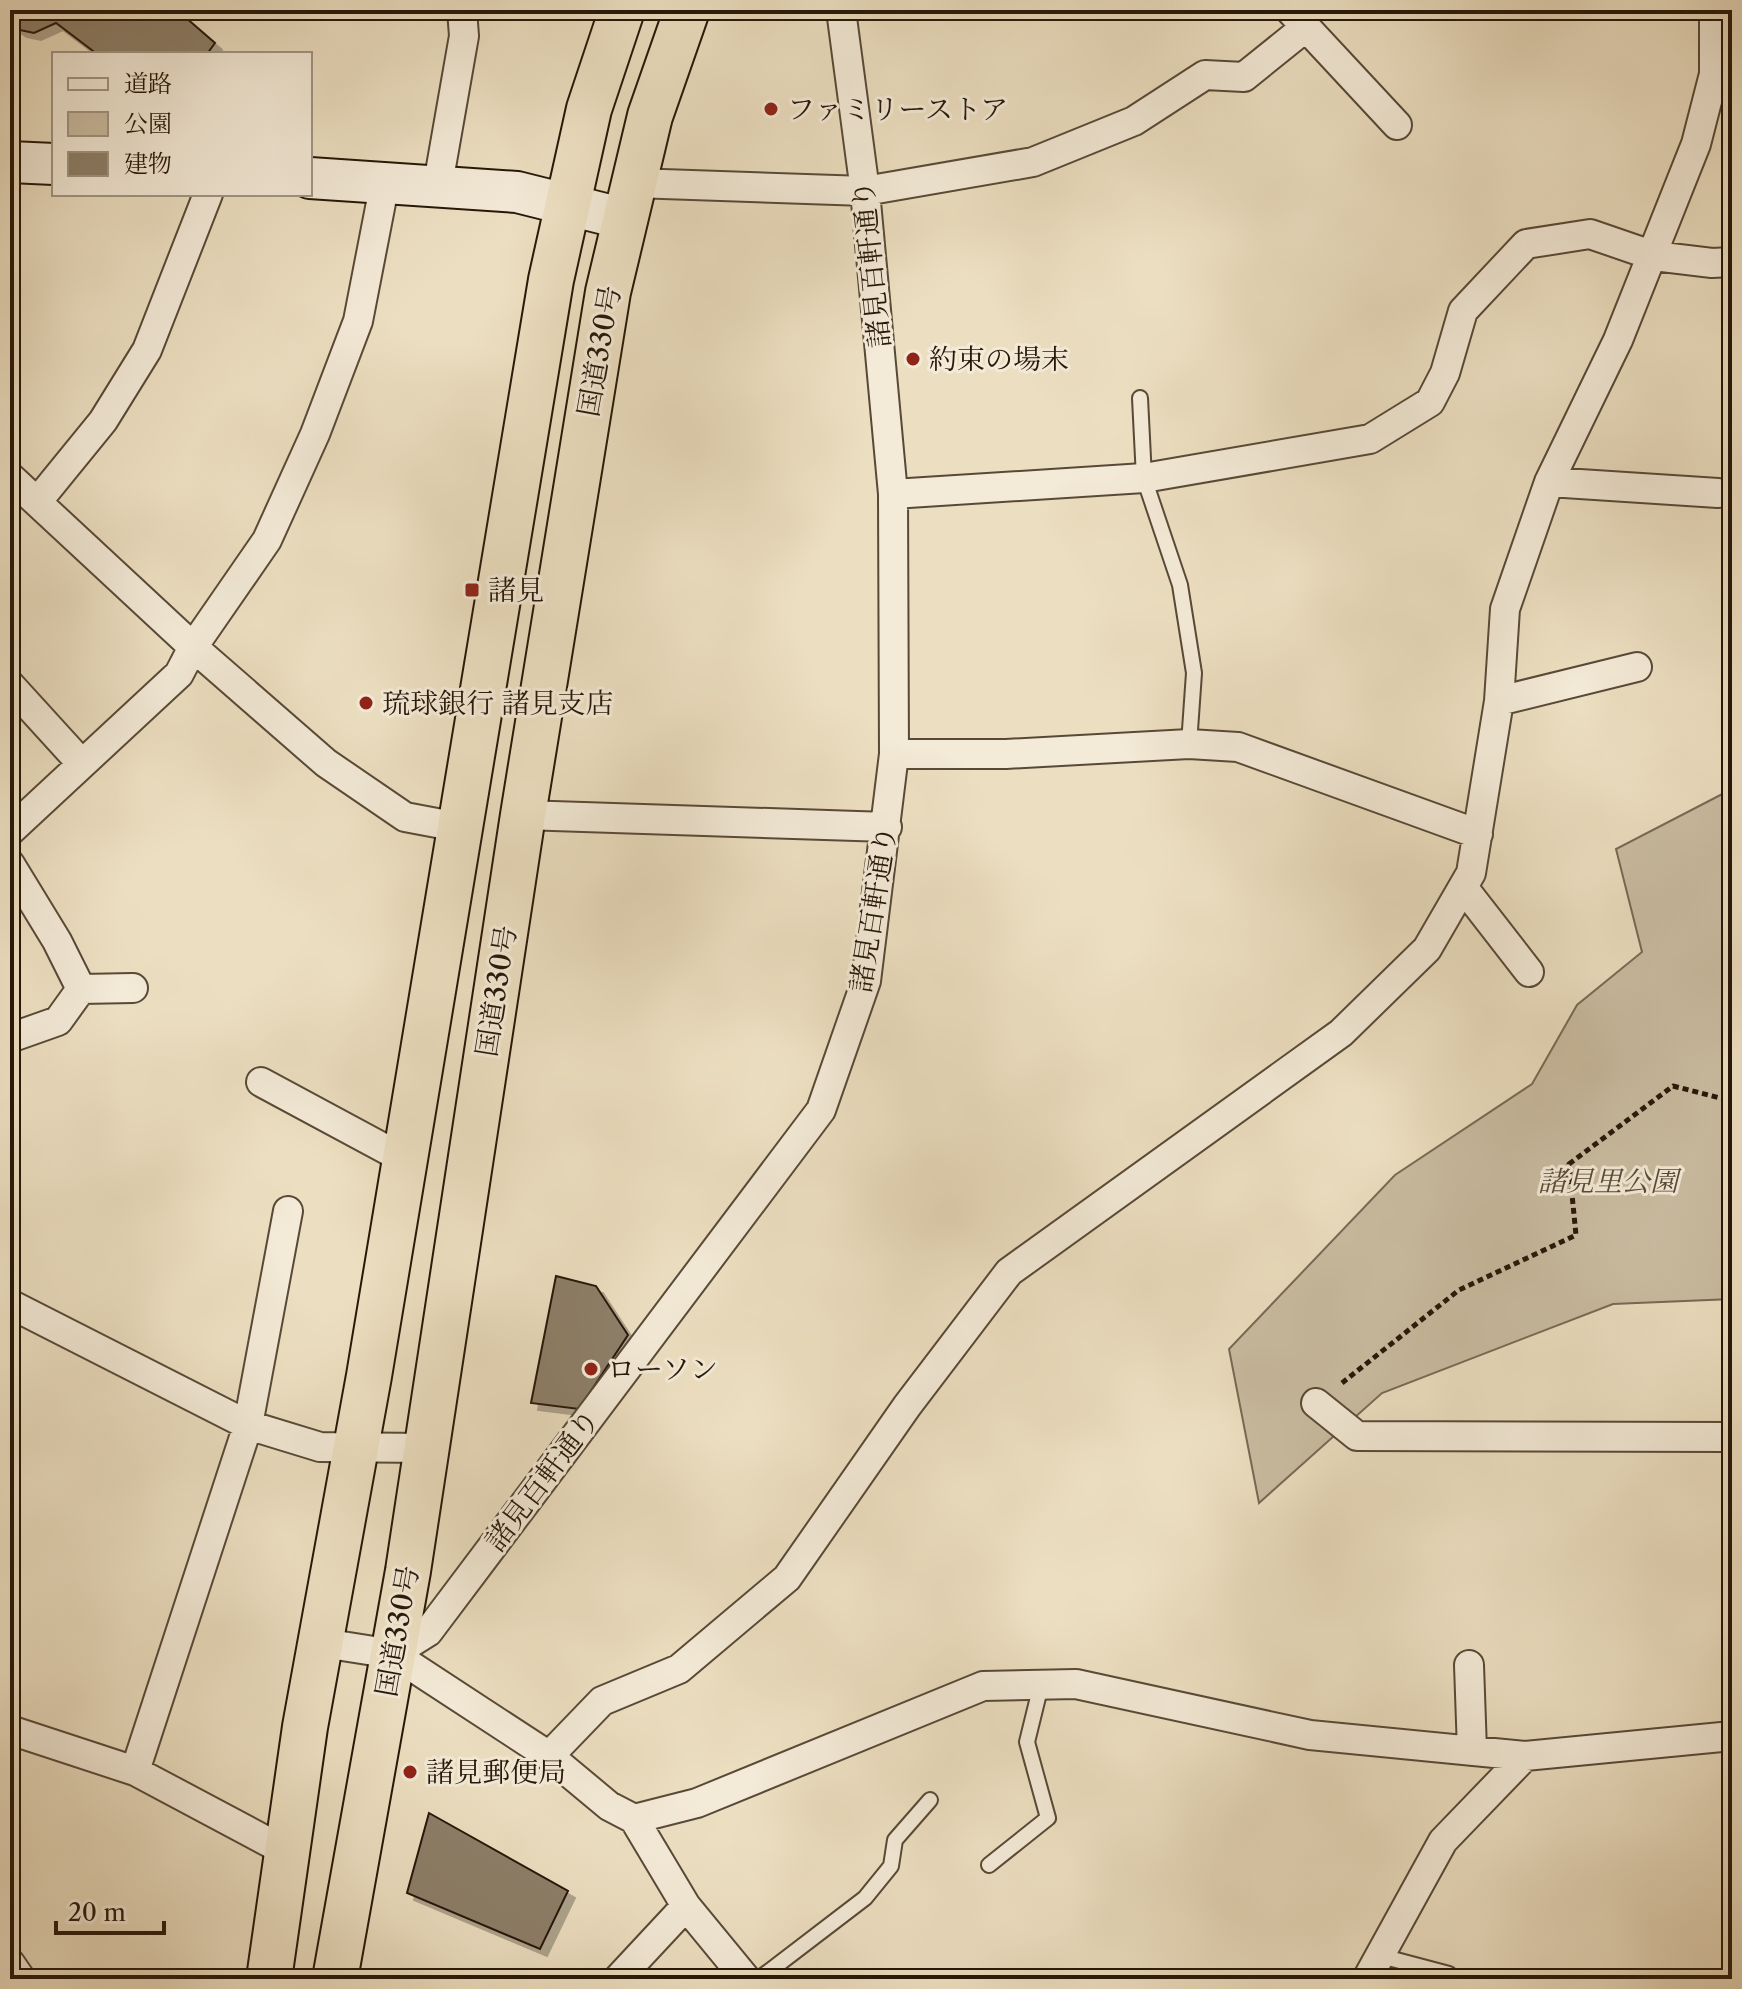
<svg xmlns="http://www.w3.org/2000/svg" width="1742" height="1989" viewBox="0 0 1742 1989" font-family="'Libre Caslon Text','Noto Serif JP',serif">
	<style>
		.green { fill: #cabda2; stroke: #786a56; stroke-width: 2 }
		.building { fill: #8d7f69; stroke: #261709; stroke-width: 2; filter: url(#shadow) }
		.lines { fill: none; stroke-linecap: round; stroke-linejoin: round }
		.lane-casing { stroke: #584937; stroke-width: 18 }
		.street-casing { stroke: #584937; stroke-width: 32 }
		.secondary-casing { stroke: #261709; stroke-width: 44 }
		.highway-casing { stroke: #261709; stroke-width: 48 }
		.path { stroke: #261709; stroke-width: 5; stroke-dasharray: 6 4; stroke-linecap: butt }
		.lane { stroke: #f3ead7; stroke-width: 14 }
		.street { stroke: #f3ead7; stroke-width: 28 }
		.secondary { stroke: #f3ead7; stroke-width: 40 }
		.highway { stroke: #ecdfc1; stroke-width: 44 }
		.poi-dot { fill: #8f2418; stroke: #f3ead7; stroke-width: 3 }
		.labels { text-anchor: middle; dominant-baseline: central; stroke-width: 6; stroke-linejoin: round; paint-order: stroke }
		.poi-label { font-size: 28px; fill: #261709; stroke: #f3ead7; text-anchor: start }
		.street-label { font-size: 28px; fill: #261709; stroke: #f3ead7 }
		.park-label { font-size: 28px; font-style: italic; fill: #574937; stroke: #f3ead7 }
	</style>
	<defs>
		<filter id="shadow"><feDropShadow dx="7" dy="7" stdDeviation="0" flood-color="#0004"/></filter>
	</defs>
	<rect width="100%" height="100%" fill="#ecdfc1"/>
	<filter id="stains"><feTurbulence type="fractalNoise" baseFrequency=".0025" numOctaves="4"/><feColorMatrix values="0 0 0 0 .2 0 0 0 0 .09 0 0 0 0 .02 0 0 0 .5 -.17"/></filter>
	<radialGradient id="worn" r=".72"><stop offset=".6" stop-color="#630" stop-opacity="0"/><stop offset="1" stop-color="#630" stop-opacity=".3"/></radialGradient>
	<path class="green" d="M1732 789V1299L1613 1304 1382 1393 1259 1503 1229 1349 1395 1175 1532 1084 1577 1005 1642 952 1616 849Z"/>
	<path class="building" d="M10 10H177L215 43 207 54H97L56 23 34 33 20 30 10 24Z
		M556 1276 596 1286 628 1335 579 1409 531 1403Z
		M429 1813 568 1891 540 1949 407 1893Z"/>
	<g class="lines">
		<g class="lane-casing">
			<path id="lane" d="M1140 398 1144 478 1180 585 1194 673 1189 744
				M989 1865 1048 1818 1027 1742 1041 1685
				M1381 1956 1449 1974
				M759 1979 865 1898 891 1866 895 1840 930 1800"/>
		</g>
		<g class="street-casing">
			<path id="street" d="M1290 10 1397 125
				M634 183 865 191 1033 162 1134 121 1205 75 1244 77 1306 27
				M438 184 464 36 462 10
				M10 477 193 647 326 763 405 817 458 827
				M1549 482 1718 493
				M893 494 1144 478 1370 439 1430 402 1445 373 1463 311 1526 244 1590 234 1654 256 1712 263 1732 262
				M37 502 103 421 147 350 208 194
				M10 685 82 764
				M1499 701 1637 667
				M894 754H1006L1189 744 1238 747 1478 834
				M523 815 887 827
				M10 831 179 674 193 647 267 540 315 434 358 321 385 182
				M10 864 57 941 81 989 58 1021 10 1038
				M1463 887 1529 972
				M81 989 133 988
				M261 1082 404 1159
				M10 1304 248 1425 320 1447 427 1448
				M1316 1403 1357 1436 1732 1437
				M323 1643 393 1654 549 1756 609 1806 634 1819 686 1906 746 1979
				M393 1654 428 1632 821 1110 866 981 894 754 893 494 865 191 841 10
				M1469 1665 1472 1751
				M10 1730 135 1771 287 1852
				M549 1756 602 1701 679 1669 787 1578 907 1406 1009 1272 1341 1033 1427 949 1471 873 1499 701 1505 609 1549 482 1618 340 1696 144 1714 74V10
				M135 1771 248 1425 288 1211
				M634 1819 697 1803 983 1686 1076 1684 1310 1735 1525 1756 1732 1736
				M10 1963 21 1979
				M618 1979 686 1906
				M1367 1979 1443 1841 1525 1756"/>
		</g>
		<g class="secondary-casing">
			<path id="secondary" d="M10 162 54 164
				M310 178 517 192 625 219"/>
		</g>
		<g class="highway-casing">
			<path id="highway" d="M269 1979 305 1727 369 1376 551 280 589 109 622 10
				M335 1979 408 1571 523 815 608 292 650 116 687 10"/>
		</g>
		<path class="path" d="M1342 1383 1459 1290 1576 1235 1569 1164 1673 1086 1732 1101"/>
		<use href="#lane" class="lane"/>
		<use href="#street" class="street"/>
		<use href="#secondary" class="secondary"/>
		<use href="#highway" class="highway"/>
	</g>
	<g class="poi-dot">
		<circle cx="771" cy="109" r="8"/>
		<circle cx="913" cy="359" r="8"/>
		<rect x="464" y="582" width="16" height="16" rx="4"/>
		<circle cx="366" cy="703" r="8"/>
		<circle cx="591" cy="1369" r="8"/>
		<circle cx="410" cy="1772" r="8"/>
	</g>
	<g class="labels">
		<g class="poi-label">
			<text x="787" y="109">ファミリーストア</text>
			<text x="929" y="359">約束の場末</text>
			<text x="488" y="590">諸見</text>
			<text x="382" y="703">琉球銀行 諸見支店</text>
			<text x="607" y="1369">ローソン</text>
			<text x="426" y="1772">諸見郵便局</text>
		</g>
		<g class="street-label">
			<text transform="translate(871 264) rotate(-96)">諸見百軒通り</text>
			<text transform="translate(599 351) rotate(-80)">国道330号</text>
			<text transform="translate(873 909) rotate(-81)">諸見百軒通り</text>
			<text transform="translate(496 991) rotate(-81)">国道330号</text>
			<text transform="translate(542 1480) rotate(-53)">諸見百軒通り</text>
			<text transform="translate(397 1631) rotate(-80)">国道330号</text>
		</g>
		<g class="park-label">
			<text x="1608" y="1181">諸見里公園</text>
		</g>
	</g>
	<rect width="1742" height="1989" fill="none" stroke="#ecdfc1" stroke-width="40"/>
	<rect x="12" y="12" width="1718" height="1965" fill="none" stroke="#261709" stroke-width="4"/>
	<rect x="20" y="20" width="1702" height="1949" fill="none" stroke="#261709" stroke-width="2"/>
	<rect x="52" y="52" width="260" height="144" fill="#f3ead7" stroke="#a19685" stroke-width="2"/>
	<rect x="68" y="78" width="40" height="12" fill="#f3ead7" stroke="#a19685" stroke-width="2"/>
	<text x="124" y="92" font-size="24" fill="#261709">道路</text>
	<rect x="68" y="112" width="40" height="24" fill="#cabda2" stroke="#a19685" stroke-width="2"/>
	<text x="124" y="132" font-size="24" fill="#261709">公園</text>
	<rect x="68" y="152" width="40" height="24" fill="#8d7f69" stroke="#a19685" stroke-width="2"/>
	<text x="124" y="172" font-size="24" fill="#261709">建物</text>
	<path d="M56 1921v12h108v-12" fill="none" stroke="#261709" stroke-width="4"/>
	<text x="68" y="1921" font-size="24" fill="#261709" stroke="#f3ead7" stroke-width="6" paint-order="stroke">20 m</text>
	<rect width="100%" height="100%" filter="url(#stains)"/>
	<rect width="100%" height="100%" fill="url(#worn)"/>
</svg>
